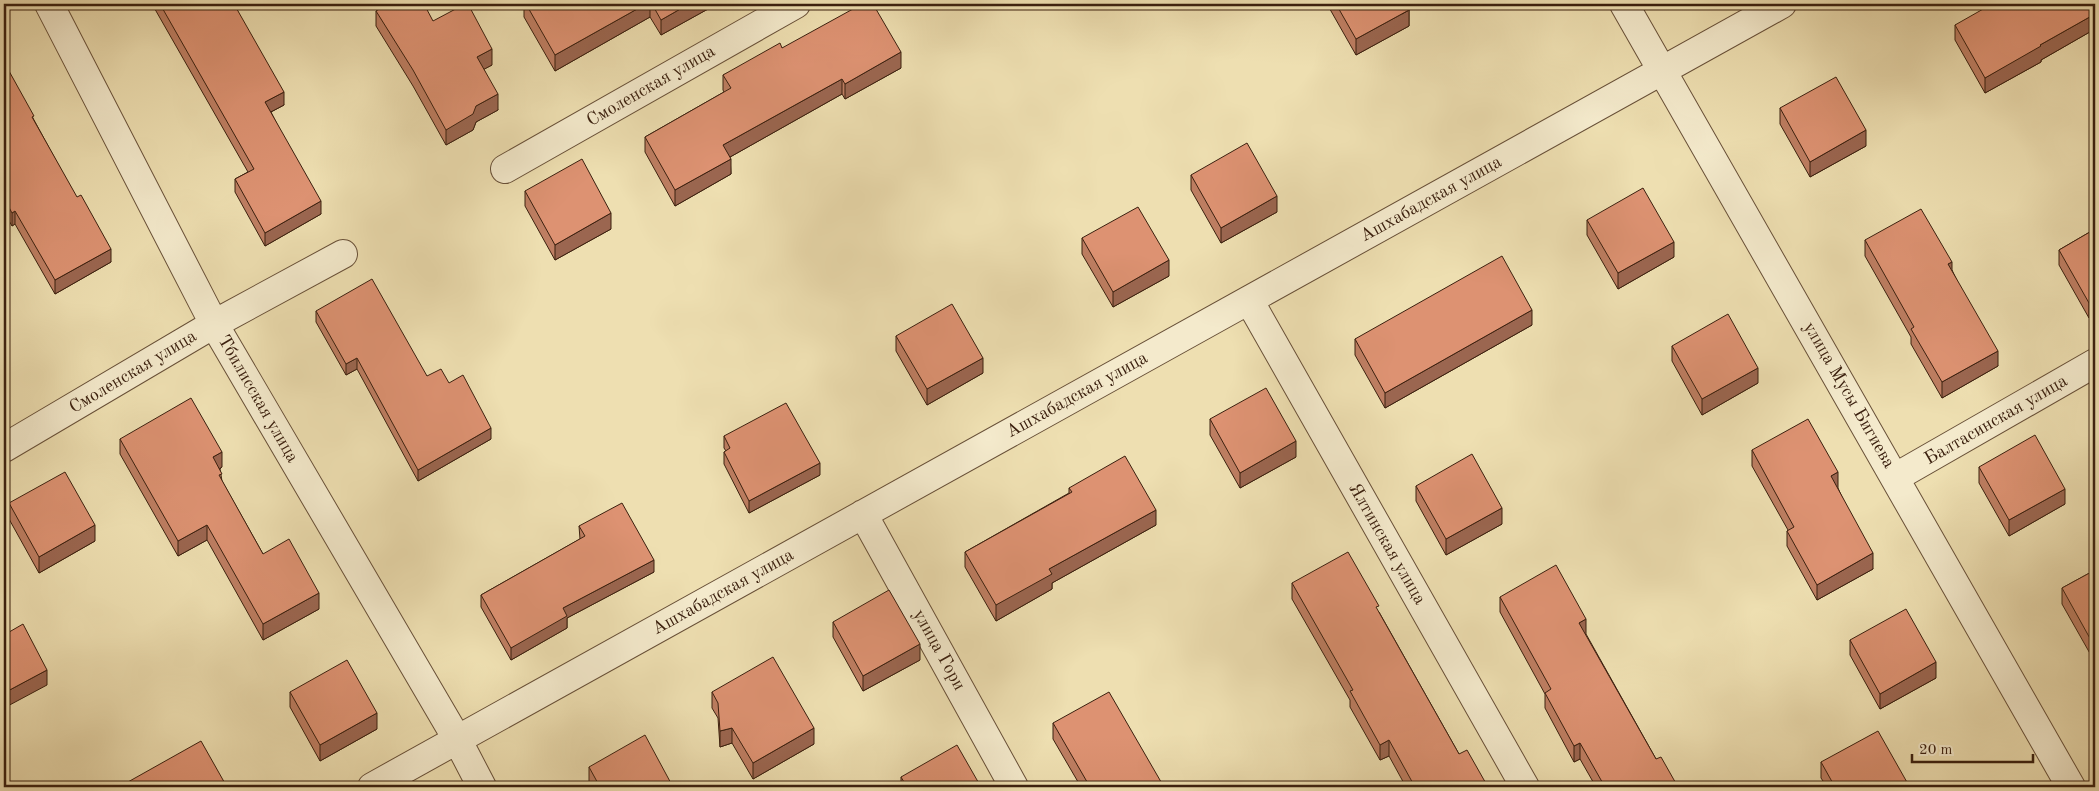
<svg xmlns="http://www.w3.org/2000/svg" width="2099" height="791" viewBox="0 0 2099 791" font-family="'Old Standard TT',serif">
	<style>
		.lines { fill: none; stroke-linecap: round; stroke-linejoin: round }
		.minor-casing { stroke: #685038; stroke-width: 30 }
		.minor { stroke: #f4eacc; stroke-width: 28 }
		.wall { fill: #be7e62; stroke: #3b200f }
		.shaded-wall { fill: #9b6650; stroke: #3b200f }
		.building { fill: #dd9272; stroke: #3b200f }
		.labels { text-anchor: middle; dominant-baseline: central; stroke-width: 4; stroke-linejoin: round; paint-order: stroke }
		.street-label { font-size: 18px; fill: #3b200f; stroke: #f4eacc }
	</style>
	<rect width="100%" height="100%" fill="#eedfb1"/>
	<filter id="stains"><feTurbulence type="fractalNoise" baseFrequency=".004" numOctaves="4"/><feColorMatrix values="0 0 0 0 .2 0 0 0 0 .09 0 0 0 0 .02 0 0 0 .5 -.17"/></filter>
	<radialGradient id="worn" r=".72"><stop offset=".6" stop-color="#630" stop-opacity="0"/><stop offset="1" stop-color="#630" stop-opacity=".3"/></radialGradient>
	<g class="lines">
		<g class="minor-casing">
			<path id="minor" d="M49 4 214 324 457 739 482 787
				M1624 4 2071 787
				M505 169 796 4
				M1249 300 1525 787
				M4 448 214 324 343 254
				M1896 477 2095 363
				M863 514 1014 787
				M372 787 1782 4"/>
		</g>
		<use href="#minor" class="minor"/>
	</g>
	<path class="wall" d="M152 4H234L284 105 271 112 321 214 265 246 235 192V179L248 172Z
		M524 4H717L661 35 650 17 555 71 524 17Z
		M1327 4H1420L1409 10V26L1356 55Z
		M2095 4V29L2041 60V62L1985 93 1955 40V25Z
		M376 11 433 21 492 65 484 69 498 110 476 122 473 130 446 145 413 86 376 26Z
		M782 48 901 68 845 99 842 94 730 157 731 174 675 206 645 152V137L724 92 723 90V75Z
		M4 62 34 120 111 262 55 294 15 224 12 226 4 212Z
		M1780 108 1866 146 1810 177 1780 124Z
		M1191 175 1277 212 1221 243 1191 190Z
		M525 191 611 229 555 260 525 206Z
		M1587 220 1674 257 1618 289 1587 235Z
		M2095 229V315L2089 318 2059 265V250Z
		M1082 238 1169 276 1113 307 1082 254Z
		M1865 240 1952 270 1998 366 1942 398 1911 344V337L1865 256Z
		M316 311 427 376 491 439 418 481 357 369 346 375 316 322Z
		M1532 325 1385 408 1355 355V339Z
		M896 336 983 373 927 405 896 351Z
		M1672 346 1758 383 1702 415 1672 361Z
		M1210 419 1296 457 1240 488 1210 435Z
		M724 436 820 475 749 513 724 464V452L726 451 724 448Z
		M120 439 222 467 220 469 222 481 263 554 319 609 263 640 207 540 178 556 120 454Z
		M1752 450 1838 488 1873 569 1817 600 1787 546V531L1788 530 1752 466Z
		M1979 467 2065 504 2009 536 1979 483Z
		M1416 486 1502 524 1446 555 1416 501Z
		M1069 488 1156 525 1052 583V589L996 621 965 567V552L1069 493Z
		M9 503 95 541 39 573 9 519Z
		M579 526 654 572 567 618V628L511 660 481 607V595L580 539Z
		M2095 570V657L2094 656 2092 657 2062 604V588Z
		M1292 583 1379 612 1459 754 1488 787H1406L1389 756 1380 760 1350 707V700L1292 599Z
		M1500 597 1586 634 1656 759 1678 787H1596L1580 759 1574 762 1545 708V694L1500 612Z
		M833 622 920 660 863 691 833 637Z
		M1850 640 1936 678 1880 709 1850 655Z
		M290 692 377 729 320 761 290 707Z
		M712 692 814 744 753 779 732 743 720 747 718 718 712 708Z
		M1053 723 1164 787H1081L1053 739Z
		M1821 762 1908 787H1827L1821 778Z
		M589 767 673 787H591L589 782Z
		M901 777 981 787H901Z"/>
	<path class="shaded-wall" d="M646 4H650V17L555 71V55Z
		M689 4H717L661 35V20Z
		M1402 4H1420L1402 14Z
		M1409 10V26L1356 55V39Z
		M2095 14V29L2041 60V62L1985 93V78L2040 45Z
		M492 49V65L477 73V57Z
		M901 52V68L845 99V84Z
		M842 79V94L723 161V145Z
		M284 92V105L265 115V102Z
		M498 94V110L476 122 473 130 446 145V130L476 106Z
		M1866 130V146L1810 177V162Z
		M731 159V174L675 206V190Z
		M1277 196V212L1221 243V228Z
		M321 201V214L265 246V233Z
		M15 211V224L12 226V213Z
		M611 213V229L555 260V245Z
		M1674 242V257L1618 289V273Z
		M111 249V262L55 294V280Z
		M1169 260V276L1113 307V292Z
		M1952 262V278L1948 264Z
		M2095 300V315L2089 318V303Z
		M1532 310V325L1385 408V393Z
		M1998 351V366L1942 398V382Z
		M357 358V369L346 375V364Z
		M983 358V373L927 405V389Z
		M1758 368V383L1702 415V399Z
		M491 428V439L418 481V470Z
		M1296 441V457L1240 488V473Z
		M222 452V467L213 473V457Z
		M820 463V475L749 513V501Z
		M1838 472V488L1831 492V476Z
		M2065 489V504L2009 536V520Z
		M1502 508V524L1446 555V539Z
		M1156 510V525L1052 583V589L996 621V605L1049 569Z
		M95 525V541L39 573V557Z
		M207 525V540L178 556V541Z
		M1873 553V569L1817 600V585Z
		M654 560V572L567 618V628L511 660V648L563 608Z
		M319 593V609L263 640V624Z
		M1586 619V634L1579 638V623Z
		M2094 640V656L2092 657V642Z
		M920 644V660L863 691V676Z
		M1936 662V678L1880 709V694Z
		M47 670V685L4 708V693Z
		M377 713V729L320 761V745Z
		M732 728V743L720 747V731Z
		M814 728V744L753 779V763Z
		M1389 740V756L1380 760V745Z
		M1580 743V759L1574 762V746Z"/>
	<path class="building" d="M160 4H234L284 92 265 102 321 201 265 233 235 179 254 169Z
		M388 4H424L433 21 465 4H468L492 49 477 57 498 94 476 106 473 114 446 130 413 70 376 11Z
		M526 4H646L555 55Z
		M652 4H689L661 20Z
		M862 4H873L901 52 845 84 842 79 723 145 731 159 675 190 645 137 731 88 723 75 780 43 782 48Z
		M1336 4H1405L1409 10 1356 39Z
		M1992 4H2095V14L2040 45 2041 46 1985 78 1955 25Z
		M4 62 34 116 32 117 77 197 81 195 111 249 55 280 15 211 12 213 4 198Z
		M1836 77 1866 130 1810 162 1780 108Z
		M1247 143 1277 196 1221 228 1191 175Z
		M582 159 611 213 555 245 525 191Z
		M1643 188 1674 242 1618 273 1587 220Z
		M1138 207 1169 260 1113 292 1082 238Z
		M1921 209 1952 262 1948 264 1998 351 1942 382 1911 329 1914 327 1865 240Z
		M2095 229V300L2089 303 2059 250Z
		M1502 256 1532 310 1385 393 1355 339Z
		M372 279 427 376 441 369 449 383 463 375 491 428 418 470 357 358 346 364 316 311Z
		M952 304 983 358 927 389 896 336Z
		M1728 314 1758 368 1702 399 1672 346Z
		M1266 388 1296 441 1240 473 1210 419Z
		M191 398 222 452 213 457 222 474 219 475 263 554 289 539 319 593 263 624 207 525 178 541 120 439Z
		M786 403 820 463 749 501 724 452 730 448 724 436Z
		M1808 419 1838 472 1831 476 1873 553 1817 585 1787 531 1794 527 1752 450Z
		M2035 435 2065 489 2009 520 1979 467Z
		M1472 454 1502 508 1446 539 1416 486Z
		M1125 456 1156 510 1049 569 1052 574 996 605 965 552 1072 492 1069 488Z
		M65 472 95 525 39 557 9 503Z
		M622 503 654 560 563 608 567 616 511 648 481 595 585 536 579 526Z
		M1348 552 1379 606 1376 607 1459 754 1467 750 1488 787H1415L1389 740 1380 745 1350 691 1353 690 1292 583Z
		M1556 565 1586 619 1579 623 1656 759 1661 757 1678 787H1605L1580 743 1574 746 1545 693 1551 689 1500 597Z
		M2095 570V642L2094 640 2092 642 2062 588Z
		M889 590 920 644 863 676 833 622Z
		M1906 609 1936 662 1880 694 1850 640Z
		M23 624 47 670 4 693V635Z
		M773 657 814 728 753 763 732 728 720 731 718 703 712 692Z
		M347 660 377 713 320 745 290 692Z
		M1109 692 1164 787H1090L1053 723Z
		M1878 731 1908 784 1903 787H1835L1821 762Z
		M645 735 673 787H600L589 767Z
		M201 741 227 787H119Z
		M957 745 981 787H907L901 777Z"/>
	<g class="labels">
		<g class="street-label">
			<text transform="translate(651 86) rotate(-30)">Смоленская улица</text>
			<text transform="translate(1431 199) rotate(-29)">Ашхабадская улица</text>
			<text transform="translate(133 372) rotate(-31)">Смоленская улица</text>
			<text transform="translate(1077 395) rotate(-29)">Ашхабадская улица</text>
			<text transform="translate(1849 395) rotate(60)">улица Мусы Бигиева</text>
			<text transform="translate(258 399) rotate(60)">Тбилисская улица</text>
			<text transform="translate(1996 420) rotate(-30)">Балтасинская улица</text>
			<text transform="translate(1387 544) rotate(60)">Ялтинская улица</text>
			<text transform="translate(723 592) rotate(-29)">Ашхабадская улица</text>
			<text transform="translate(939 650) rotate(61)">улица Гори</text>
		</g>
	</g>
	<rect width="2099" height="791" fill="none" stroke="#eedfb1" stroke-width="20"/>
	<rect x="5" y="5" width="2089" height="781" fill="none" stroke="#3b200f" stroke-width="2.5"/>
	<rect x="10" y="10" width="2079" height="771" fill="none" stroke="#3b200f"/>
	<path d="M1912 754v8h121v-8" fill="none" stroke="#3b200f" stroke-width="2.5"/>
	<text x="1919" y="754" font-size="15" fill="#3b200f" stroke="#f4eacc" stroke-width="4" paint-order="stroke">20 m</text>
	<rect width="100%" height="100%" filter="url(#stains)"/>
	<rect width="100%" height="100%" fill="url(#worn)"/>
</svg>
